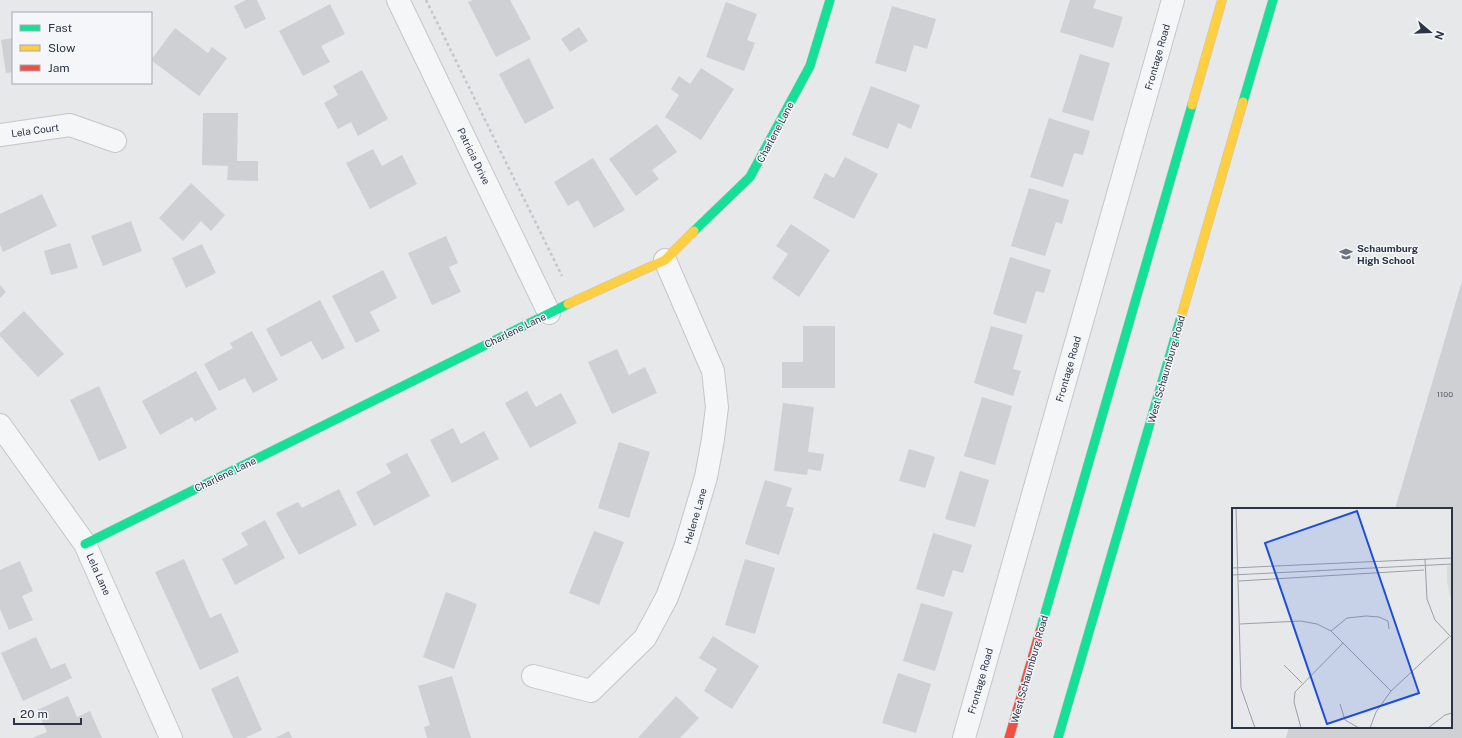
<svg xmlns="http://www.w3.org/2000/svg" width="1462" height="738" viewBox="0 0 1462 738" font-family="'Public Sans',sans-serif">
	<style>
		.building { fill: #ced0d3 }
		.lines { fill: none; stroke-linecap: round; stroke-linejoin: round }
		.street-casing { stroke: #c4c6c8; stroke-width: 24 }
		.fast-casing { stroke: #c4c6c8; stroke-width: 10 }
		.slow-casing { stroke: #c4c6c8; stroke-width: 10 }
		.jam-casing { stroke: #c4c6c8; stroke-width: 10 }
		.path { stroke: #c5c6ca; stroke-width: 2.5; stroke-dasharray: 3 3; stroke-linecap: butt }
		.street { stroke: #f5f6f7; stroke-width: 22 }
		.fast { stroke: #16e098; stroke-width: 9 }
		.slow { stroke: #ffcf43; stroke-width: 9 }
		.jam { stroke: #f24e42; stroke-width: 9 }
		.labels { text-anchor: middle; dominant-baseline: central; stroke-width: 3; stroke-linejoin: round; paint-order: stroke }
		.number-label { font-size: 8px; fill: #545c69 }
		.street-label { font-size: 10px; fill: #2b3445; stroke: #f4f6f9 }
		.poi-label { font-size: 10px; font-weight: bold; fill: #2b3445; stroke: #f4f6f9; text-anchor: start }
		.inset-road { fill: none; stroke: #9ba0a8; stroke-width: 1 }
		.view { fill: #1d4ed8; fill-opacity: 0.15; stroke: #1d4ed8; stroke-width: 2 }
		.inset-edge { fill: none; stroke: #2b3445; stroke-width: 2 }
	</style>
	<rect width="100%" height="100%" fill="#e6e8ea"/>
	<path class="building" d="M246 0H257L266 19 245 29 234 6Z
		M473 0H510L531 39 496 57 468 2Z
		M1070 0H1096L1093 8 1123 17 1113 48 1060 32Z
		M726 2 757 14 747 40 755 43 744 71 706 57Z
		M330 4 345 34 321 46 330 62 303 76 279 31Z
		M892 6 936 19 927 49 914 45 906 72 875 63Z
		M579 27 588 41 570 52 561 39Z
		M175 28 208 53 212 47 227 58 199 96 151 60Z
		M13 38V72L6 73 1 40Z
		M1080 54 1110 63 1093 121 1062 112Z
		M529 58 554 108 525 124 499 74Z
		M701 68 734 89 701 140 665 117 679 95 671 89 679 76 690 84Z
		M362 70 388 119 358 136 351 122 338 129 324 103 338 95 333 86Z
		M871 86 920 105 911 129 898 123 888 149 852 135Z
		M203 113H238L237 161H258V181L227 180 228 166 202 165Z
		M1049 118 1090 131 1083 155 1074 153 1063 187 1030 177Z
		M657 124 677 152 652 170 659 179 636 196 609 159Z
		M373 149 382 166 402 155 417 184 370 209 346 163Z
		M845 157 878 174 854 219 813 198 825 173 834 178Z
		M593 158 625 210 594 228 578 200 568 206 554 182Z
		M191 183 225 215 211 231 201 221 183 241 159 218Z
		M1029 188 1069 200 1062 224 1056 222 1045 256 1011 246Z
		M42 194 57 226 3 252 0 245V214Z
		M131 221 142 251 103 266 91 236Z
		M791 224 830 250 799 297 772 278 788 254 776 246Z
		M446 236 458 263 449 267 461 292 432 305 408 253Z
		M70 243 78 268 51 275 44 251Z
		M202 244 216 273 186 288 172 258Z
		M1010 257 1051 270 1044 293 1036 291 1026 324 993 314Z
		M383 270 397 298 370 312 380 331 356 343 332 296Z
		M1462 281V738H1286L1289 727H1451V509H1395Z
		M0 285 6 292 0 298Z
		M320 300 345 348 322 360 311 341 281 357 266 329Z
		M24 311 64 354 38 377 0 336V333Z
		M803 326H835V388H782V362H803Z
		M991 326 1023 335 1013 369 1021 371 1013 396 974 383Z
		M252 331 278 380 253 393 245 378 219 391 204 364 233 348 230 343Z
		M617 349 629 375 645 367 657 393 612 414 588 362Z
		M196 371 217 409 195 422 192 417 160 435 142 401Z
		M99 386 127 448 99 461 70 400Z
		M527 391 536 407 561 393 577 423 530 448 505 403Z
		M982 397 1012 406 995 465 964 456Z
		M783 403 814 407 808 452 824 454 821 471 808 469 807 475 774 471Z
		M453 428 461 444 484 431 499 459 452 483 430 440Z
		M619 442 650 452 629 518 598 508Z
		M909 449 935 457 925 488 899 481Z
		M407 453 430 496 374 526 356 492 391 473 386 464Z
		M960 471 989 480 975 527 945 519Z
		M765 480 792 488 786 506 794 508 779 555 745 544Z
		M339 489 357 525 299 555 276 513 298 502 302 508Z
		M265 520 285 558 235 585 222 559 248 545 241 533Z
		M594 531 624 542 599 605 569 593Z
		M933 533 972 545 963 573 953 570 944 597 916 589Z
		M184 559 210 618 221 613 239 652 200 670 155 572Z
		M745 559 775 568 755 634 725 625Z
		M20 561 33 591 22 596 33 620 9 630 0 609V570Z
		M446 592 477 604 454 669 423 657Z
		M921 603 953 612 935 671 903 661Z
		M713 636 759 666 732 709 704 691 717 669 699 658Z
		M36 637 51 669 65 663 72 678 23 701 1 653Z
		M898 673 931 684 916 733 882 723Z
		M238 676 262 730 245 738H233L211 689Z
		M452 676 471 738H427L424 727 430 725 418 686Z
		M68 696 77 717 90 711 102 738H32L47 732 37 710Z
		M676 696 699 718 680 738H638Z
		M289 731 292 738H275Z"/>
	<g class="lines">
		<g class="street-casing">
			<path id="street" d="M398 0 549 313
				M0 135 70 125 115 141
				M0 425 85 544 171 738
				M533 676 591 691 645 638 667 597 685 548 706 477 713 439 717 407 713 371 665 260
				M964 738 1173 0"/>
		</g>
		<g class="fast-casing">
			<path id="fast" d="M1243 102 1273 0
				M694 231 750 177 810 66 830 0
				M85 544 568 304
				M1040 631 1192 105
				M1058 738 1181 317"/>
		</g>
		<g class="slow-casing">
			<path id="slow" d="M1192 105 1222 0
				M568 304 665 260 694 231
				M1181 317 1243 102"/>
		</g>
		<g class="jam-casing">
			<path id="jam" d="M1009 738 1040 631"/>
		</g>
		<path class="path" d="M426 0 562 276"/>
		<use href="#street" class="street"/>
		<use href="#fast" class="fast"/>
		<use href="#slow" class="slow"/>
		<use href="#jam" class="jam"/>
	</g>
	<defs>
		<g id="school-bare" transform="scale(1.08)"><path d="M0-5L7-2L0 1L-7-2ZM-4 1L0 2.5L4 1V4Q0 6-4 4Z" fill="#6c737f" stroke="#f4f6f9" stroke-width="2.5" paint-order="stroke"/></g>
	</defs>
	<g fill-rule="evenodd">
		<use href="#school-bare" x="1346" y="254"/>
	</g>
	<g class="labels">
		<g class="number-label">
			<text x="1445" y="394">1100</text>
		</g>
		<g class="street-label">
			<text transform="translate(1157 57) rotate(-74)">Frontage Road</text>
			<text transform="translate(35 130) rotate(-8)">Lela Court</text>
			<text transform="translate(775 132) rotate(-62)">Charlene Lane</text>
			<text transform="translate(474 156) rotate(64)">Patricia Drive</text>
			<text transform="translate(515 330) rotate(-26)">Charlene Lane</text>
			<text transform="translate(1068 369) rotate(-74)">Frontage Road</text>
			<text transform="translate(1166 369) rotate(-74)">West Schaumburg Road</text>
			<text transform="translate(225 474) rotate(-26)">Charlene Lane</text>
			<text transform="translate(695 516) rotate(-74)">Helene Lane</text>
			<text transform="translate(99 574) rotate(66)">Lela Lane</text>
			<text transform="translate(1029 669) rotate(-74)">West Schaumburg Road</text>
			<text transform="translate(980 681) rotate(-74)">Frontage Road</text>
		</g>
		<g class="poi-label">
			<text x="1357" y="248">Schaumburg<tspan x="1357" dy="12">High School</tspan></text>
		</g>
	</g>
	<g transform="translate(1232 508)">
		<rect width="220" height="220" fill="#e6e8ea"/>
		<path d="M220 57V96L215 74V58Z" fill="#d6ded6"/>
		<path class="inset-road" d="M4 0 9 180 23 220M193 51 195 91 203 112 220 130M0 60 220 50M0 67 220 56M7 73 192 62M8 116 69 113 85 116 99 123 159 183M99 123 115 110 134 108 147 109 156 113 157 121M52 157 70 175M108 196 113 212 127 220M69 220 62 194 63 184 111 135M138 220 144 204 159 183 217 129M196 220 213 207 220 205"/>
		<path class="view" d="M125 3 187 185 95 216 33 35Z"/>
		<rect width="220" height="220" class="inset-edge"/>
	</g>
	<rect x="12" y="12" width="140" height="72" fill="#f4f6f9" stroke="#a4a8b1"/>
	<rect x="20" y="25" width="20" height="6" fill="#16e098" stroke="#a4a8b1"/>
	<text x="48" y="32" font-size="12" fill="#2b3445">Fast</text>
	<rect x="20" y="45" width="20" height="6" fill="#ffcf43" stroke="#a4a8b1"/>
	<text x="48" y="52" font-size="12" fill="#2b3445">Slow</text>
	<rect x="20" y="65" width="20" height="6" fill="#f24e42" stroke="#a4a8b1"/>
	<text x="48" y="72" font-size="12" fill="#2b3445">Jam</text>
	<g transform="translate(1430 32) rotate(109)" stroke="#f4f6f9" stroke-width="3" paint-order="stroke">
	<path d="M0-3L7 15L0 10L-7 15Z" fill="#2b3445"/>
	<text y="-6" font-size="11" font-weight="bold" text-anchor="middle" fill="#2b3445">N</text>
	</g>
	<path d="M14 718v6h67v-6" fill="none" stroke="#2b3445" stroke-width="2"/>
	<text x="20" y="718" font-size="12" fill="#2b3445" stroke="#f4f6f9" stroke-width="3" paint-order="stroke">20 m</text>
</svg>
